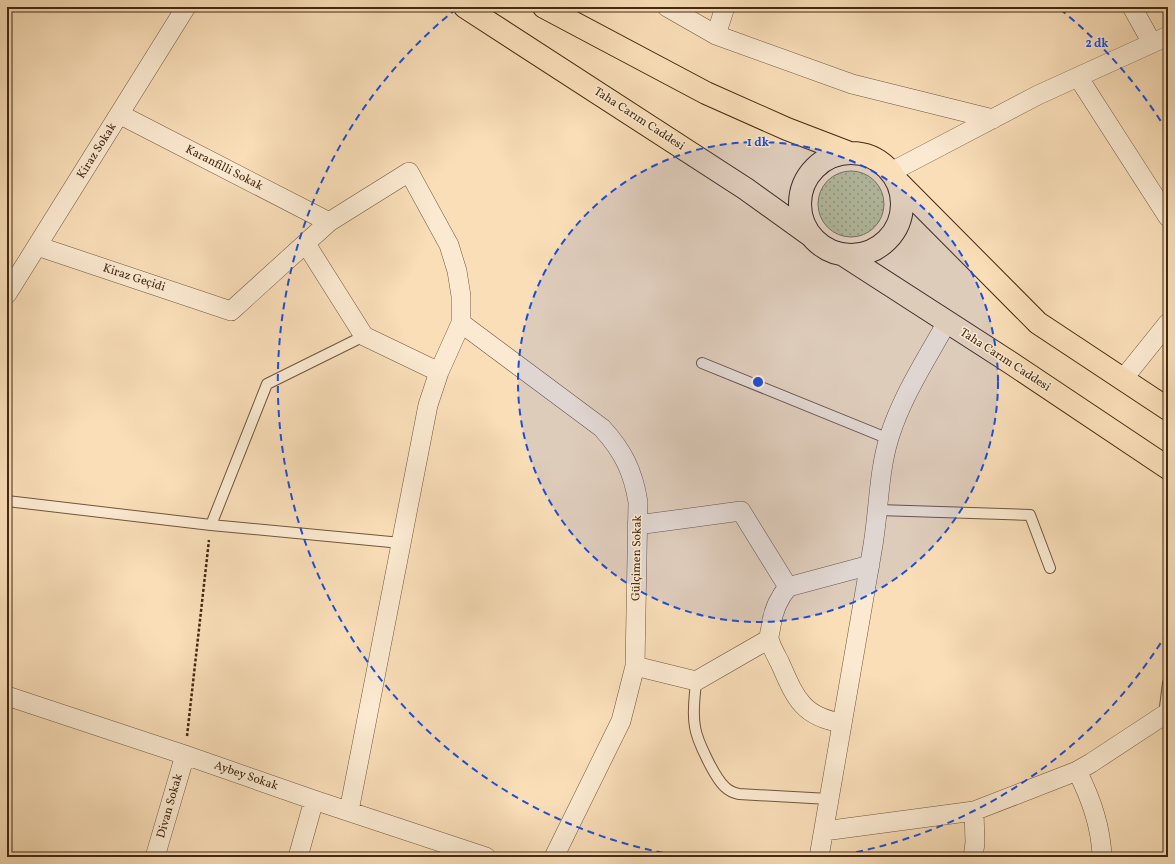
<svg xmlns="http://www.w3.org/2000/svg" width="1175" height="864" viewBox="0 0 1175 864" font-family="Vollkorn,serif">
	<style>
		.grass { fill: url(#grass-dots); stroke: #82744f }
		.lines { fill: none; stroke-linecap: round; stroke-linejoin: round }
		.service-casing { stroke: #70563c; stroke-width: 12 }
		.minor-casing { stroke: #70563c; stroke-width: 20 }
		.primary-casing { stroke: #422912; stroke-width: 24 }
		.path { stroke: #422912; stroke-width: 2.5; stroke-dasharray: 3 2; stroke-linecap: butt }
		.service { stroke: #fbead1; stroke-width: 10 }
		.minor { stroke: #fbead1; stroke-width: 19 }
		.primary { stroke: #f9deb8; stroke-width: 22 }
		.ring { fill: none; stroke: #1d4ed8; stroke-width: 2; stroke-dasharray: 7 5 }
		.labels { text-anchor: middle; dominant-baseline: central; stroke-width: 3; stroke-linejoin: round; paint-order: stroke }
		.street-label { font-size: 12px; fill: #422912; stroke: #fbead1 }
		.centre { fill: #1d4ed8; stroke: #fbead1; stroke-width: 2 }
		.ring-label { font-size: 12px; text-anchor: middle; font-weight: bold; fill: #1d4ed8; stroke: #fbead1; stroke-width: 3; stroke-linejoin: round; paint-order: stroke }
	</style>
	<defs>
		<pattern id="grass-dots" width="8" height="8" patternUnits="userSpaceOnUse"><rect width="8" height="8" fill="#c1c08c"/><path d="M2 2h.1M6 6h.1" fill="none" stroke="#9e9c71" stroke-width="1.8" stroke-linecap="round"/></pattern>
	</defs>
	<rect width="100%" height="100%" fill="#f9deb8"/>
	<filter id="stains"><feTurbulence type="fractalNoise" baseFrequency=".005" numOctaves="4"/><feColorMatrix values="0 0 0 0 .2 0 0 0 0 .09 0 0 0 0 .02 0 0 0 .5 -.17"/></filter>
	<radialGradient id="worn" r=".72"><stop offset=".6" stop-color="#630" stop-opacity="0"/><stop offset="1" stop-color="#630" stop-opacity=".3"/></radialGradient>
	<path class="grass" d="M818 204a33 33 0 1 1 66 0a33 33 0 1 1-66 0Z"/>
	<g class="lines">
		<g class="service-casing">
			<path id="service" d="M702 363 889 439
				M7 501 211 525 401 543
				M878 510 1030 515 1050 568
				M211 525 267 384 364 336
				M696 681C695 696 692 712 695 727 697 741 715 778 725 787 729 791 734 793 739 794L829 799
				M1164 715 1168 683"/>
		</g>
		<g class="minor-casing">
			<path id="minor" d="M667 7 716 35 852 84 993 119
				M1132 7 1152 43
				M716 35 725 7
				M1078 77 1168 217
				M119 114 329 222
				M891 172 1038 95 1168 36
				M306 244 364 336 439 372
				M37 246 231 311 329 222 409 172 449 245 457 271 461 296V323L439 372 428 405 349 811
				M7 294 186 7
				M461 323 602 428C623 451 633 471 638 502L635 666 621 721 554 857
				M1123 379 1168 323
				M637 525 741 511 788 587
				M635 666 696 681 769 639
				M7 696 185 755 314 800 486 857
				M842 723C802 717 795 697 780 663 777 657 770 645 769 638 769 634 771 629 771 626 773 610 778 599 788 587L870 565
				M1077 771C1091 798 1101 826 1102 857
				M824 831 974 811 1077 771 1091 763 1164 715 1168 720
				M155 857 185 755
				M298 857 314 800
				M819 857C837 755 855 653 872 551 879 513 878 474 889 438 902 396 926 360 947 322
				M973 857 975 843 974 811"/>
		</g>
		<g class="primary-casing">
			<path id="primary" d="M465 7 746 189 810 235
				M544 7 706 93 787 129 847 152
				M800 204a51 51 0 1 1 102 0a51 51 0 1 1-102 0Z
				M898 182 1038 323 1168 409
				M842 254 1011 363 1168 468"/>
		</g>
		<path class="path" d="M187 736 209 540"/>
		<use href="#service" class="service"/>
		<use href="#minor" class="minor"/>
		<use href="#primary" class="primary"/>
	</g>
	<circle cx="758" cy="382" r="240" fill="#1d4ed8" fill-opacity=".12"/>
	<g class="ring">
		<circle cx="758" cy="382" r="240"/>
		<path d="M1167 633A480 480 0 0 1 829 857M687 857A480 480 0 0 1 456 9M1060 9A480 480 0 0 1 1167 131"/>
	</g>
	<g class="labels">
		<g class="street-label">
			<text transform="translate(639 119) rotate(33)">Taha Carım Caddesi</text>
			<text transform="translate(97 151) rotate(-58)">Kiraz Sokak</text>
			<text transform="translate(224 168) rotate(27)">Karanfilli Sokak</text>
			<text transform="translate(134 278) rotate(18)">Kiraz Geçidi</text>
			<text transform="translate(1005 360) rotate(33)">Taha Carım Caddesi</text>
			<text transform="translate(637 558) rotate(-89)">Gülçimen Sokak</text>
			<text transform="translate(246 776) rotate(19)">Aybey Sokak</text>
			<text transform="translate(170 806) rotate(-74)">Divan Sokak</text>
		</g>
	</g>
	<circle cx="758" cy="382" r="6" class="centre"/>
	<g class="ring-label">
		<text x="1097" y="47">2 dk</text>
		<text x="758" y="146">1 dk</text>
	</g>
	<rect width="1175" height="864" fill="none" stroke="#f9deb8" stroke-width="24"/>
	<rect x="8" y="8" width="1159" height="848" fill="none" stroke="#422912" stroke-width="2"/>
	<rect x="12" y="12" width="1151" height="840" fill="none" stroke="#422912"/>
	<rect width="100%" height="100%" filter="url(#stains)"/>
	<rect width="100%" height="100%" fill="url(#worn)"/>
</svg>
